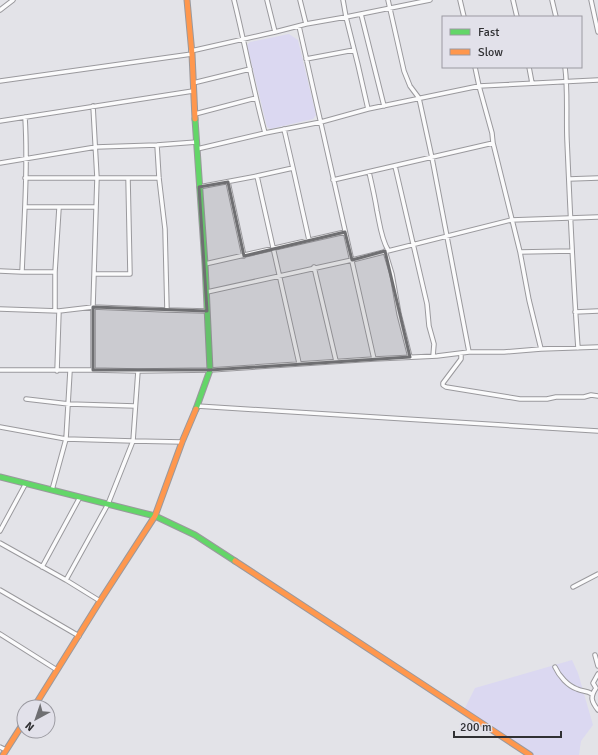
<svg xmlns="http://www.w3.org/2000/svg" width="598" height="755" viewBox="0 0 598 755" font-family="Signika,sans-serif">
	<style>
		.green { fill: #dbd8f1 }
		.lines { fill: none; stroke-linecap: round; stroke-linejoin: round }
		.street-casing { stroke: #9a999d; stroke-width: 5.5 }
		.fast-casing { stroke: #9a999d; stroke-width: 7 }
		.slow-casing { stroke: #9a999d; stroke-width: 7 }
		.street { stroke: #fbfbfc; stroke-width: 3.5 }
		.fast { stroke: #63d668; stroke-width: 5 }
		.slow { stroke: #ff974d; stroke-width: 5 }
		.marked { fill: #6f6f72; fill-opacity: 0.2; stroke: #6f6f72; stroke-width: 3; stroke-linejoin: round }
	</style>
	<rect width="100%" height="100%" fill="#e3e3e8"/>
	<path class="green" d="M289 34 298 40 316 115 313 119 270 129 267 127 247 45 250 42Z
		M572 660 578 673 593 725 581 741 579 755H527L462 714 475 688Z"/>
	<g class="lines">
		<g class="street-casing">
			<path id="street" d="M234 0C245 44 253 89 265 133
				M267 0 275 32
				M300 0 306 24
				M343 0 346 17 358 65 368 109
				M388 0 404 71 410 86 419 98 432 158 469 352
				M460 0 464 17
				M513 0 517 17
				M552 0 556 17
				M591 0 598 32
				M0 10 13 0
				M361 14 384 106
				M299 26 374 359
				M191 51 275 32 306 24 346 17 430 0
				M306 59 354 50
				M475 67 479 86 492 133 493 143 520 252 529 300 541 349
				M529 67 532 83
				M565 67C568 91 566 116 567 140 570 209 573 279 578 348
				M0 81 192 54
				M193 83 250 69
				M195 114 256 98
				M0 121 193 91
				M284 129 293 168 309 240
				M157 145 159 178 165 229 167 310
				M197 149 265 133 321 122 368 109 479 86 598 80
				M0 163 96 147 157 145 197 142
				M395 166 427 304 429 326 434 344 433 356
				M369 172C372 185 375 198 377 211 380 225 381 238 388 250
				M257 176 299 363
				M25 178H159
				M569 179 598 178
				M333 180 493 143
				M228 182 244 256
				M199 187 257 176 293 168
				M25 207H96
				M385 251 392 274 399 314 410 357
				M520 252 572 251
				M205 264 345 232
				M314 267 336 361
				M0 271 22 272H55
				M22 272C24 221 28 168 25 117
				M94 274H130L128 178
				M207 292 352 260 511 220 598 217
				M0 309 59 311 93 307 167 310 207 311
				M55 311V272L59 208
				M575 312 598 311
				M461 353V359L443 383V385L446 387 520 399H547L556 397H584L591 395 598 396
				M0 370H93L138 371 210 370 374 359 437 356 469 352H504L541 349 598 347
				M93 370V307L97 178 93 106
				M57 371 59 311
				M26 399 69 404 135 406
				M197 406 598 431
				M0 427 66 439 133 441 182 442
				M52 490 66 439 70 371
				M0 531 26 483
				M0 543 66 580 100 601
				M42 567 80 497
				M66 580 108 504 133 441 138 371
				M573 587 598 574
				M0 590 79 636
				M0 634 57 670
				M595 655 598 666
				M555 667C559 676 568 686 577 689 583 692 586 690 592 694
				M598 674 593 683 596 688C590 697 591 701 598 710
				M0 747 6 750"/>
		</g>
		<g class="fast-casing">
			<path id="fast" d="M195 119 205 264 210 370 196 409
				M0 477 155 516 195 535 235 561"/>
		</g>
		<g class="slow-casing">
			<path id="slow" d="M187 0 192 54 195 119
				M235 561 530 755
				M34 707 100 601 155 516 182 442 196 409
				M3 755 24 722"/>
		</g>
		<use href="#street" class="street"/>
		<use href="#fast" class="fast"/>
		<use href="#slow" class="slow"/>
	</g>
	<path class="marked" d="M228 182 244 256 345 232 352 260 385 251 410 357 210 370H93V307L207 311 199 187Z"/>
	<rect x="442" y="16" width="140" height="52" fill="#e2e1ea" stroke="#9b9aa1"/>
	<rect x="450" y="29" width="20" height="6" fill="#63d668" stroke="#9b9aa1"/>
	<text x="478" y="36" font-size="12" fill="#303033">Fast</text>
	<rect x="450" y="49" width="20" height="6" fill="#ff974d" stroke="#9b9aa1"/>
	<text x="478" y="56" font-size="12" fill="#303033">Slow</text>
	<g transform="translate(36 719) rotate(220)"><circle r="19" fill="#e2e1ea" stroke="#9b9aa1"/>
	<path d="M0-3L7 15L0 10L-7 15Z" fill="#6f6f72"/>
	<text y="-6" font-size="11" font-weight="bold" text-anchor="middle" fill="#303033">N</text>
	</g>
	<path d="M454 731v6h107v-6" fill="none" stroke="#303033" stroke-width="2"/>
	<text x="460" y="731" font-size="12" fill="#303033" stroke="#e2e1ea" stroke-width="3" paint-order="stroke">200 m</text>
</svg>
